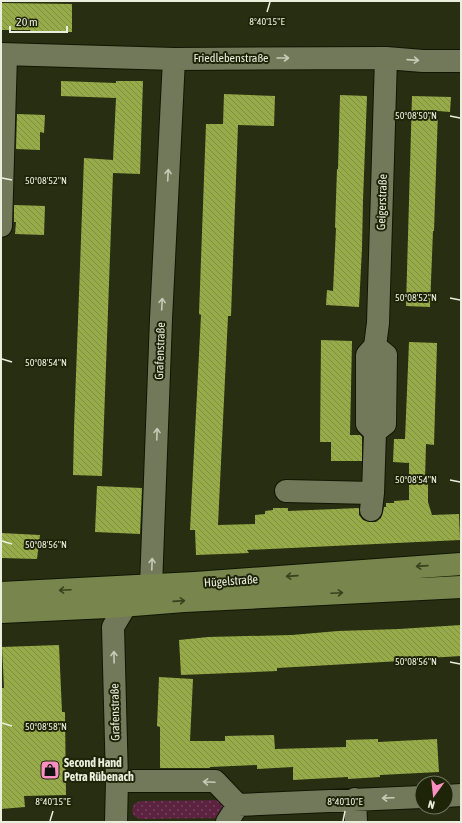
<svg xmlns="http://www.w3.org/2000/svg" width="462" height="823" viewBox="0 0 462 823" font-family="'Asap Condensed',sans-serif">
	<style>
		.grass { fill: url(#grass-dots) }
		.building { fill: url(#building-back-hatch) }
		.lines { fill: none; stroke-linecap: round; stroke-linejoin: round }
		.minor-casing { stroke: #111600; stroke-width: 24 }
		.major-casing { stroke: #111600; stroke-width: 24 }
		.minor { stroke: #71795a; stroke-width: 22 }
		.major { stroke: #78864d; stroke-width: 22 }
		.oneway { stroke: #c5cbb6 }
		.oneway2 { stroke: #39411d }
		.ticks { fill: none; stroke: #e9eedd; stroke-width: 1.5 }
		.labels { text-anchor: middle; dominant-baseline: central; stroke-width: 4; stroke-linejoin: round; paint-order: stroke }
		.street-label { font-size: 12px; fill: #e9eedd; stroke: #1e2408 }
		.poi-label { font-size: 12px; font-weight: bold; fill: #e9eedd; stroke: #1e2408; text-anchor: start }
		.ticks-label { font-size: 10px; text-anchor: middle; fill: #e9eedd; stroke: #1e2408; stroke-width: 4; stroke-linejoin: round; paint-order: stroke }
	</style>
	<defs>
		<pattern id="grass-dots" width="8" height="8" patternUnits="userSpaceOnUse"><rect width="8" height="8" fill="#5c2340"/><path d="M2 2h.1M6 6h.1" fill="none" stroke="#73435b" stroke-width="1.8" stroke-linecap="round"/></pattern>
		<pattern id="building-back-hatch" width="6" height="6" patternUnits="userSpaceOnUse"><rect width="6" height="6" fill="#97ac48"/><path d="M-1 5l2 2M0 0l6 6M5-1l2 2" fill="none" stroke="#7f8e46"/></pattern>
	</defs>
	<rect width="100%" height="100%" fill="#282e12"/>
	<path class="grass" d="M219 800 228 807 219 818 140 819 134 816 132 811 134 804 140 801Z"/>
	<path class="building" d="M1 3 72 4V32H30V30H1Z
		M61 81 116 83V81H143L140 174 113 173 102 476 73 475 74 429 84 158 113 160 116 98 61 96Z
		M224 94 275 96 274 126 238 125 231 316H228L218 525 255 524V515L265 514V511L273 510V508H288V511L359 508V515L363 520 370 522H376L381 518 383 512 384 507H386V503H394V501L409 500V463L393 462 394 439H405L409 342 437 343 434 445 426 444 425 479 428 478V502L432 515 459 514 460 540 247 550 249 553 196 555 195 530H190L201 315 199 314 206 124H223Z
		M340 95 367 96 363 200 362 248 359 307 326 305 327 290 333 291 336 228H335L337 169H338Z
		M412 96 451 97 450 112 438 111 434 231H433L430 307 406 306Z
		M17 114 45 115 44 133 40 132V150L16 149Z
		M14 205 45 206 44 235 15 234 16 222H14Z
		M321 340 352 341 350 435H360L362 437V461H331V442H320Z
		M97 486 142 488 140 534 95 532Z
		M1 533 40 535 37 559 1 558Z
		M461 625V656L445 657 401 659V661L277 668V671L181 675 179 640 208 637 292 635 338 631 399 629Z
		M59 645 62 712H65L66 795 24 796 25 807 1 809V688H4L2 647Z
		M159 677 193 679 190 741H225V736L274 735 275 749 346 747V740L378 739V742L437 739 439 772 380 775V777L348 779V777L293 780V767L257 769V765L210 767V768H160V727L157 726Z"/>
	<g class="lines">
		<g class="minor-casing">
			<path id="minor" d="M1 54 174 59 386 58 423 61H461
				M1 226 6 55
				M375 346 378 323 386 58
				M375 346 386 355 385 424 375 432 367 424V355Z
				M286 491 373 493
				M371 510 373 493 375 432
				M117 781H215L238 805 422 797
				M446 796 461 795
				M355 799 356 822
				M116 822 117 781 113 627 126 605 151 586 161 319 174 59
				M227 822 238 805"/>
		</g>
		<g class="major-casing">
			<path id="major" d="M1 593 195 583 461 564
				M1 612 108 607 184 601 461 587"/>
		</g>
		<use href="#minor" class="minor"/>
		<use href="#major" class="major"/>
	</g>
	<defs><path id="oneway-shaft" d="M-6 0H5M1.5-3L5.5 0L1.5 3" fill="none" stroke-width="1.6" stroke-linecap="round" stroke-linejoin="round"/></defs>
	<g class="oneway">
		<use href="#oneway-shaft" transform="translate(283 58)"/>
		<use href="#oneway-shaft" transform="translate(413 60) rotate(4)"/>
		<use href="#oneway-shaft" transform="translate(168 175) rotate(-87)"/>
		<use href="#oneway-shaft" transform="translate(162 304) rotate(-87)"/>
		<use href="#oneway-shaft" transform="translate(157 434) rotate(-88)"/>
		<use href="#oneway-shaft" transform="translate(152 564) rotate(-88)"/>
		<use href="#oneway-shaft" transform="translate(114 657) rotate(-91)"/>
		<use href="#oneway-shaft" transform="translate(209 782) rotate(-177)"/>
		<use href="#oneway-shaft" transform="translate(388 798) rotate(178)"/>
	</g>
	<g class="oneway2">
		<use href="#oneway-shaft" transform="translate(422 566) rotate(176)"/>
		<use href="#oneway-shaft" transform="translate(292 576) rotate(176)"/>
		<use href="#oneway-shaft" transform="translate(65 590) rotate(177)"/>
		<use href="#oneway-shaft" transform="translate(337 593) rotate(-3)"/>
		<use href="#oneway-shaft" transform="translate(179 601) rotate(-4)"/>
	</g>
	<path class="ticks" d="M267 12 270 2M450 116 460 118M2 178 12 180M450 298 460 300M2 359 12 362M450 480 460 482M2 541 12 544M450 662 460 664M2 723 12 726M50 821 53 811M343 821 345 811"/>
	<defs>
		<g id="shop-square" transform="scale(1)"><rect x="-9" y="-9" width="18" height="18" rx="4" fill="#fc8fc2" stroke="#1e2408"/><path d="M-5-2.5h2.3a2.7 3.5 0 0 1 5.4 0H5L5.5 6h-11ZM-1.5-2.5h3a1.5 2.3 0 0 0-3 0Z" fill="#111"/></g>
	</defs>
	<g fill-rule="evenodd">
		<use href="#shop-square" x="50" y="770"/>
	</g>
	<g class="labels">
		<g class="street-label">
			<text x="231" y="58">Friedlebenstraße</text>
			<text transform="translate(382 202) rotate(-88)">Geigerstraße</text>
			<text transform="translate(160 351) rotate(-88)">Grafenstraße</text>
			<text transform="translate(231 581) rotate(-4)">Hügelstraße</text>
			<text transform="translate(115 712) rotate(-91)">Grafenstraße</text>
		</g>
		<g class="poi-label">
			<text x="64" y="763">Second Hand<tspan x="64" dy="14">Petra Rübenach</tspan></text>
		</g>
	</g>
	<g class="ticks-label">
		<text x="267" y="25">8°40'15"E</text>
		<text x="416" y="119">50°08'50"N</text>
		<text x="46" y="184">50°08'52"N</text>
		<text x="416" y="301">50°08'52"N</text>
		<text x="46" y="366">50°08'54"N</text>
		<text x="416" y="483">50°08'54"N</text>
		<text x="46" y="548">50°08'56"N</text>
		<text x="416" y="665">50°08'56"N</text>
		<text x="46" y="730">50°08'58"N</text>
		<text x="53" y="805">8°40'15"E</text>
		<text x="345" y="805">8°40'10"E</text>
	</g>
	<rect width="462" height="823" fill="none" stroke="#e9eedd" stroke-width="4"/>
	<g transform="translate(434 795) rotate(195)"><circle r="19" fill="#1e2408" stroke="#6f755d"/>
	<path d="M0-3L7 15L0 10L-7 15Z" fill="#fc8fc2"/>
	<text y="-6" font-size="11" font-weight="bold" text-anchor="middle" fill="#e9eedd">N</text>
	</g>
	<path d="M10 26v6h57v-6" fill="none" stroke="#e9eedd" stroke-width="2"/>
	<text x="16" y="26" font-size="12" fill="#e9eedd" stroke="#1e2408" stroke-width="3" paint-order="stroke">20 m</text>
</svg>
